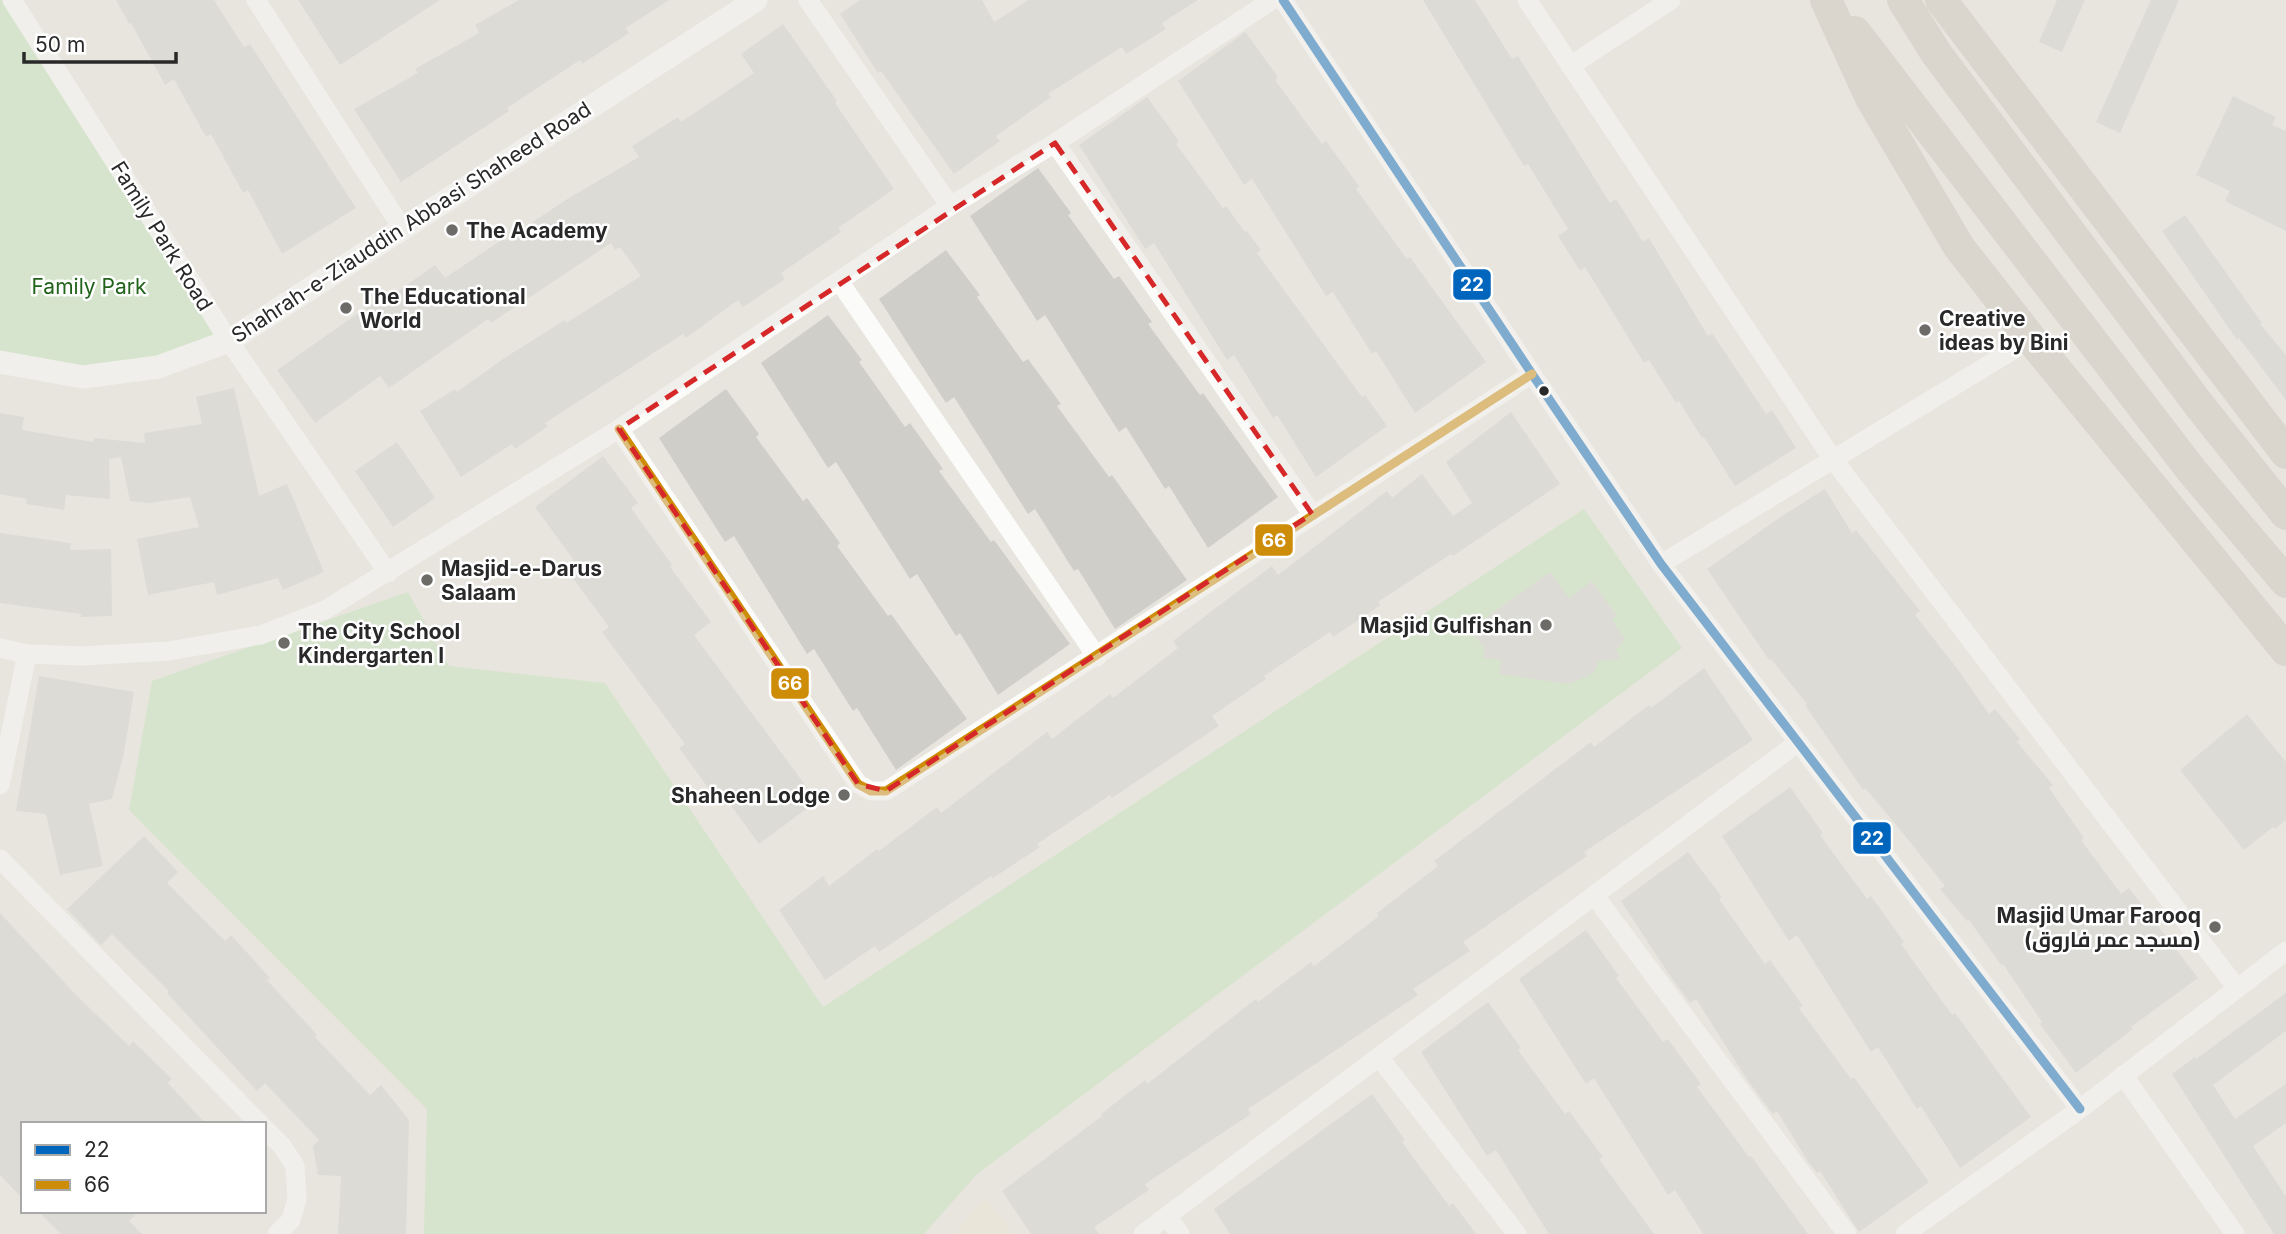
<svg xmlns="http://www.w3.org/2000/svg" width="2286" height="1234" viewBox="0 0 2286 1234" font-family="Inter,Cairo,sans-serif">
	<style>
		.education { fill: #eae5d3 }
		.green { fill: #c4e2b8 }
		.building { fill: #d0cec9 }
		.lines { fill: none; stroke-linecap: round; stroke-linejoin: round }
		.minor { stroke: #fbfbfa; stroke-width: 19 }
		.tertiary { stroke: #fbfbfa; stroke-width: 23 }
		.trunk { stroke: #c9c4b9; stroke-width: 32 }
		.bus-1-casing { stroke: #fff; stroke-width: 14 }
		.bus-2-casing { stroke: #fff; stroke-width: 14 }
		.bus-1 { stroke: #0065bd; stroke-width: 9 }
		.bus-2 { stroke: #ce8d08; stroke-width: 9 }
		.marked { fill: none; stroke: #d62828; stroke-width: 5; stroke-dasharray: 14 9; stroke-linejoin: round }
		.poi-dot { fill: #6c6b68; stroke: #fff; stroke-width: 2.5 }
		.bus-dot { fill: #292929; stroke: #fff; stroke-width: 2.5 }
		.labels { text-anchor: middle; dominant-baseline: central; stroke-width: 5; stroke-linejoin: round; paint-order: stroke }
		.street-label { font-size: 21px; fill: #292929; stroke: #fff }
		.poi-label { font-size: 21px; font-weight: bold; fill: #292929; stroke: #fff; text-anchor: start }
		.park-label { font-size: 21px; fill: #21631b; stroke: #fff }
		.line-badge { stroke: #fff; stroke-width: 2.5 }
		.badge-label { font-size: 19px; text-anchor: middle; font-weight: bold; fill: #fff }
	</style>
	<rect width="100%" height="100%" fill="#e7e5de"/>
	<path class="education" d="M986 1198 1013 1234H954Z"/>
	<path class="green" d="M0 0H12L229 341 83 377 0 361Z
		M1584 509 1682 648 977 1174 924 1234H424L427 1109 129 810 152 681 408 592 449 666 605 683 823 1007Z"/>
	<path class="building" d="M116 0H214L244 47 250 44 356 208 282 254 248 190 243 193 211 134 206 137 174 79 165 85 131 23 129 24Z
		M298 0H440L340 65Z
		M519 0H669L626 28 629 33 582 64 580 60 507 108 509 111 401 182 354 109 418 73 415 69 479 33 475 25Z
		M860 0H982L994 22 1029 0H1198L1162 23 1166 29 1126 54 1122 47 1048 94 1051 97 996 136 1000 141 954 174 881 71 878 73 840 14Z
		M1423 0H1475L1512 59 1518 56 1610 203 1616 199 1643 242 1649 238 1708 336 1712 333 1766 414 1772 410 1796 448 1735 486 1704 437 1702 438 1679 401 1676 403 1649 360 1644 363 1585 267 1580 271 1558 236 1568 229 1528 164 1524 166Z
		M2057 0H2085L2062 52 2039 42Z
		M2151 0H2179L2120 133 2096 122Z
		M783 24 837 101 835 103 894 189 838 228 841 232 781 273 785 279 743 307 738 300 686 338 683 334 545 423 548 426 515 449 512 444 461 477 420 411 455 389 457 392 503 359 565 320 566 323 641 276 620 247 615 250 611 243 491 323 488 319 389 388 380 376 315 423 277 370 377 300 380 304 435 265 445 278 503 239 504 241 569 198 639 157 632 146 678 117 681 122 754 73 741 54Z
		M1245 32 1278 77 1275 80 1322 144 1326 141 1359 186 1356 189 1407 259 1410 257 1486 362 1415 413 1376 351 1372 354 1333 292 1326 296 1252 179 1244 185 1178 81Z
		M2233 96 2276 117 2272 125 2286 131V231L2225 201 2230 191 2196 175Z
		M1147 97 1179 141 1176 144 1223 208 1226 206 1245 232 1247 231 1261 250 1257 253 1362 397 1365 395 1387 426 1316 477 1277 415 1273 418 1234 355 1227 360 1154 243 1145 249 1079 145Z
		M1038 168 1071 213 1068 215 1114 279 1119 276 1152 322 1148 324 1200 395 1203 393 1278 497 1208 548 1169 486 1165 489 1126 427 1119 432 1045 315 1037 321 970 216Z
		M2185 215 2262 323 2260 324 2286 355V400L2239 338 2237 340 2162 231Z
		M946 250 980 295 977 297 1023 362 1028 359 1061 404 1057 406 1109 477 1112 475 1187 580 1115 629 1078 569 1074 571 1035 509 1028 514 954 397 946 403 879 299Z
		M828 315 862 360 859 362 905 427 910 423 943 469 939 471 991 542 994 540 1070 644 998 695 960 633 956 636 917 574 910 579 836 462 828 468 761 363Z
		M234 388 259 496 287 484 324 572 283 590 278 578 217 595 214 582 148 595 137 539 199 527 190 497 149 503 130 501 121 457 109 459 110 499 66 495 64 510 26 504 27 499 0 494V413L24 417 22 430 93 442 94 438 145 443 144 433 202 424 196 397Z
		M726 389 759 434 756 437 803 501 807 498 840 543 837 546 888 616 891 614 967 719 896 770 857 708 853 711 814 649 807 654 734 536 725 542 659 438Z
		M1511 412 1560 484 1453 556 1451 554 1378 602 1381 605 1333 637 1330 632 1264 676 1266 679 1212 716 1219 726 1112 798 1110 795 1037 844 1040 847 993 878 991 876 879 952 875 946 825 980 779 910 823 876 829 886 877 849 879 851 937 807 941 813 1047 732 1052 739 1110 694 1113 698 1178 648 1173 641 1217 607 1272 566 1278 575 1387 491 1392 498 1422 474 1453 516 1472 503 1446 462Z
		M397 442 435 498 393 527 355 471Z
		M603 456 638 503 631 508 672 565 670 567 711 622 694 635 817 801 759 844 724 796 718 801 679 748 685 744 602 632 609 627 566 569 575 562 535 507Z
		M1825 489 1852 533 1856 530 1920 611 1915 615 1959 671 1989 714 1995 709 2020 739 2017 742 2053 785 2049 788 2084 838 2081 840 2121 894 2129 888 2198 978 2131 1027 2133 1029 2076 1073 2040 1024 2042 1022 2003 964 2001 965 1969 920 1967 921 1940 889 1945 886 1902 832 1865 788 1863 790 1805 705 1807 704 1771 659 1769 660 1707 569 1779 518Z
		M0 533 71 543 70 550 111 549 112 616 81 617V614L0 603Z
		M1550 572 1569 598 1592 581 1617 616 1612 620 1625 639 1616 650 1621 659 1599 661 1594 673 1569 684 1499 674 1501 660 1483 658 1485 649 1470 629Z
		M1704 668 1753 740 1584 852 1587 856 1463 942 1470 951 1413 989 1418 995 1248 1109 1251 1114 1145 1184 1149 1190 1094 1227 1099 1234H1031L1002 1191 1102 1116 1101 1114 1145 1080 1147 1084 1256 999 1258 1002 1311 962 1314 966 1379 916 1377 913 1438 866 1434 861 1591 742 1594 747 1649 705 1651 708Z
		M39 676 134 692 124 753 112 799 89 804 103 866 60 875 46 814 16 811Z
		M2247 714 2286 762V820L2275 829 2273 827 2244 850 2180 770Z
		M1790 787 1823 833 1820 835 1867 899 1871 896 1904 942 1901 944 1952 1015 1955 1013 2031 1117 1960 1168 1921 1106 1917 1109 1878 1047 1871 1052 1797 935 1789 941 1722 836Z
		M144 836 178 872 167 883 225 941 231 935 270 978 267 980 317 1035 315 1037 370 1095 381 1085 409 1120 406 1234H338L341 1176 318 1175 313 1146 319 1140 265 1083 257 1091 167 993 169 991 112 934 101 945 67 909Z
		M1688 852 1722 897 1719 899 1765 964 1770 960 1803 1006 1799 1008 1851 1079 1854 1077 1929 1182 1859 1232 1820 1171 1817 1173 1809 1163 1777 1111 1773 1114 1748 1081 1696 999 1690 1003 1668 973 1621 901Z
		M0 913 77 996 129 1046 133 1041 172 1079 168 1083 206 1124H23V1199L0 1175Z
		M1586 930 1619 976 1616 978 1663 1042 1668 1039 1701 1084 1697 1087 1749 1157 1751 1156 1808 1234H1703L1675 1190 1668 1195 1594 1078 1586 1084 1519 979Z
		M2286 993V1031L2213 1085 2235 1119 2286 1084V1123L2253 1146 2286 1197V1234H2274L2172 1074 2195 1057 2196 1059Z
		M1488 1002 1521 1048 1518 1050 1565 1114 1569 1111 1603 1157 1599 1159 1654 1234H1549L1496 1150 1487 1156 1421 1052Z
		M1372 1094 1405 1140 1402 1142 1449 1206 1453 1203 1476 1234H1230L1214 1209Z
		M38 1211H139L129 1221 142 1234H61Z"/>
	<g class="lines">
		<path class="minor" d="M12 0 229 341 388 573
			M256 0 402 228
			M808 0 950 206
			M1283 0 1532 374 1661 564 2080 1109
			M1527 0 1832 458 2236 987
			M1570 66 1671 0
			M1055 143 1312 514
			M839 281 1097 657
			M619 429 858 784 871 791H886C1102 654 1315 512 1532 374
			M1661 564 2031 339
			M0 648 27 654 82 656 169 651 261 635 325 610 619 429 950 206 1055 143 1272 0
			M0 785 27 654
			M0 859 260 1124
			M1594 895 1847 1234
			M1379 1057 1517 1234
			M2123 1075 2235 1234
			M264 1128 282 1146 295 1166 297 1199 291 1220 277 1234
			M1167 1216 1180 1234
			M1143 1234 1797 743
			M1905 1234 2080 1109 2286 951"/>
		<path class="tertiary" d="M0 362 83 377 158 367 229 341 756 0"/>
		<path class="trunk" d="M1826 0 1871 98 1959 247 2031 339 2286 650
			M1903 0 1936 53 2199 405 2286 514
			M1941 0 2286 453
			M1855 32 2192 471 2286 582"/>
		<g class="bus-1-casing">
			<path id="bus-1" d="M1283 0 1532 374 1661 564 2080 1109"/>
		</g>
		<g class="bus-2-casing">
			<path id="bus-2" d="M619 429 858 784 871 791H886C1102 654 1315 512 1532 374"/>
		</g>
		<use href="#bus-1" class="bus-1"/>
		<use href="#bus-2" class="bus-2"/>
	</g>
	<path d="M0 0H2286V1234H0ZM1055 143 1312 514 886 791 858 784 619 429Z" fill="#e7e5de" fill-opacity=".55" fill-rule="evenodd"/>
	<path class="marked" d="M1055 143 1312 514 886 791 858 784 619 429Z"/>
	<g class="poi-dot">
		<circle cx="452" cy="230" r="7"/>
		<circle cx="346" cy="308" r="7"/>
		<circle cx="1925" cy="330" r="7"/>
		<circle cx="427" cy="580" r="7"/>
		<circle cx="1546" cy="625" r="7"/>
		<circle cx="284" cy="643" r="7"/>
		<circle cx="844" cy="795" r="7"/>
		<circle cx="2215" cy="927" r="7"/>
	</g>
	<circle class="bus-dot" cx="1544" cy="391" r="6"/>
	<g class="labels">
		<g class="street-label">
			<text transform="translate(411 222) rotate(-33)">Shahrah-e-Ziauddin Abbasi Shaheed Road</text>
			<text transform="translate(162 236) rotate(58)">Family Park Road</text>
		</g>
		<g class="poi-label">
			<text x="466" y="230">The Academy</text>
			<text x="360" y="296">The Educational<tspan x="360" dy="24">World</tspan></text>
			<text x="1939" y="318">Creative<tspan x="1939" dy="24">ideas by Bini</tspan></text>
			<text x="441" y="568">Masjid-e-Darus<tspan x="441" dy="24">Salaam</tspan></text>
			<text x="1532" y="625" text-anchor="end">Masjid Gulfishan</text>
			<text x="298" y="631">The City School<tspan x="298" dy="24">Kindergarten I</tspan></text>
			<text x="830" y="795" text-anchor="end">Shaheen Lodge</text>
			<text x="2201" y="915" text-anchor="end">Masjid Umar Farooq<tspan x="2201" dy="24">(مسجد عمر فاروق)</tspan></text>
		</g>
		<g class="park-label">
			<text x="89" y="286">Family Park</text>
		</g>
	</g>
	<g class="line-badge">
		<rect x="1452" y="268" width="40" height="33" rx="7" fill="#0065bd"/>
		<rect x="1254" y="523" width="40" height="34" rx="7" fill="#ce8d08"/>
		<rect x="770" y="667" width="40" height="33" rx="7" fill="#ce8d08"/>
		<rect x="1852" y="821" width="40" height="34" rx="7" fill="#0065bd"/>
	</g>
	<g class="badge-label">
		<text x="1472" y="291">22</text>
		<text x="1274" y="547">66</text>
		<text x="790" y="690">66</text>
		<text x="1872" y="845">22</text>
	</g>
	<rect x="21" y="1122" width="245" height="91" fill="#ffffff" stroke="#a9a9a9" stroke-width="2"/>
	<rect x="35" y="1145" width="35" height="10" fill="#0065bd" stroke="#a9a9a9" stroke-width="2"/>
	<text x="84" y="1157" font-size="21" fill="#292929">22</text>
	<rect x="35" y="1180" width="35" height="10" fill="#ce8d08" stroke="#a9a9a9" stroke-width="2"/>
	<text x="84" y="1192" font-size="21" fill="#292929">66</text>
	<path d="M24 52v10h152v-10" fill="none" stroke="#292929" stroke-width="3.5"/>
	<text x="35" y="52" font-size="21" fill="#292929" stroke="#ffffff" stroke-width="5" paint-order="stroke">50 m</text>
</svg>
